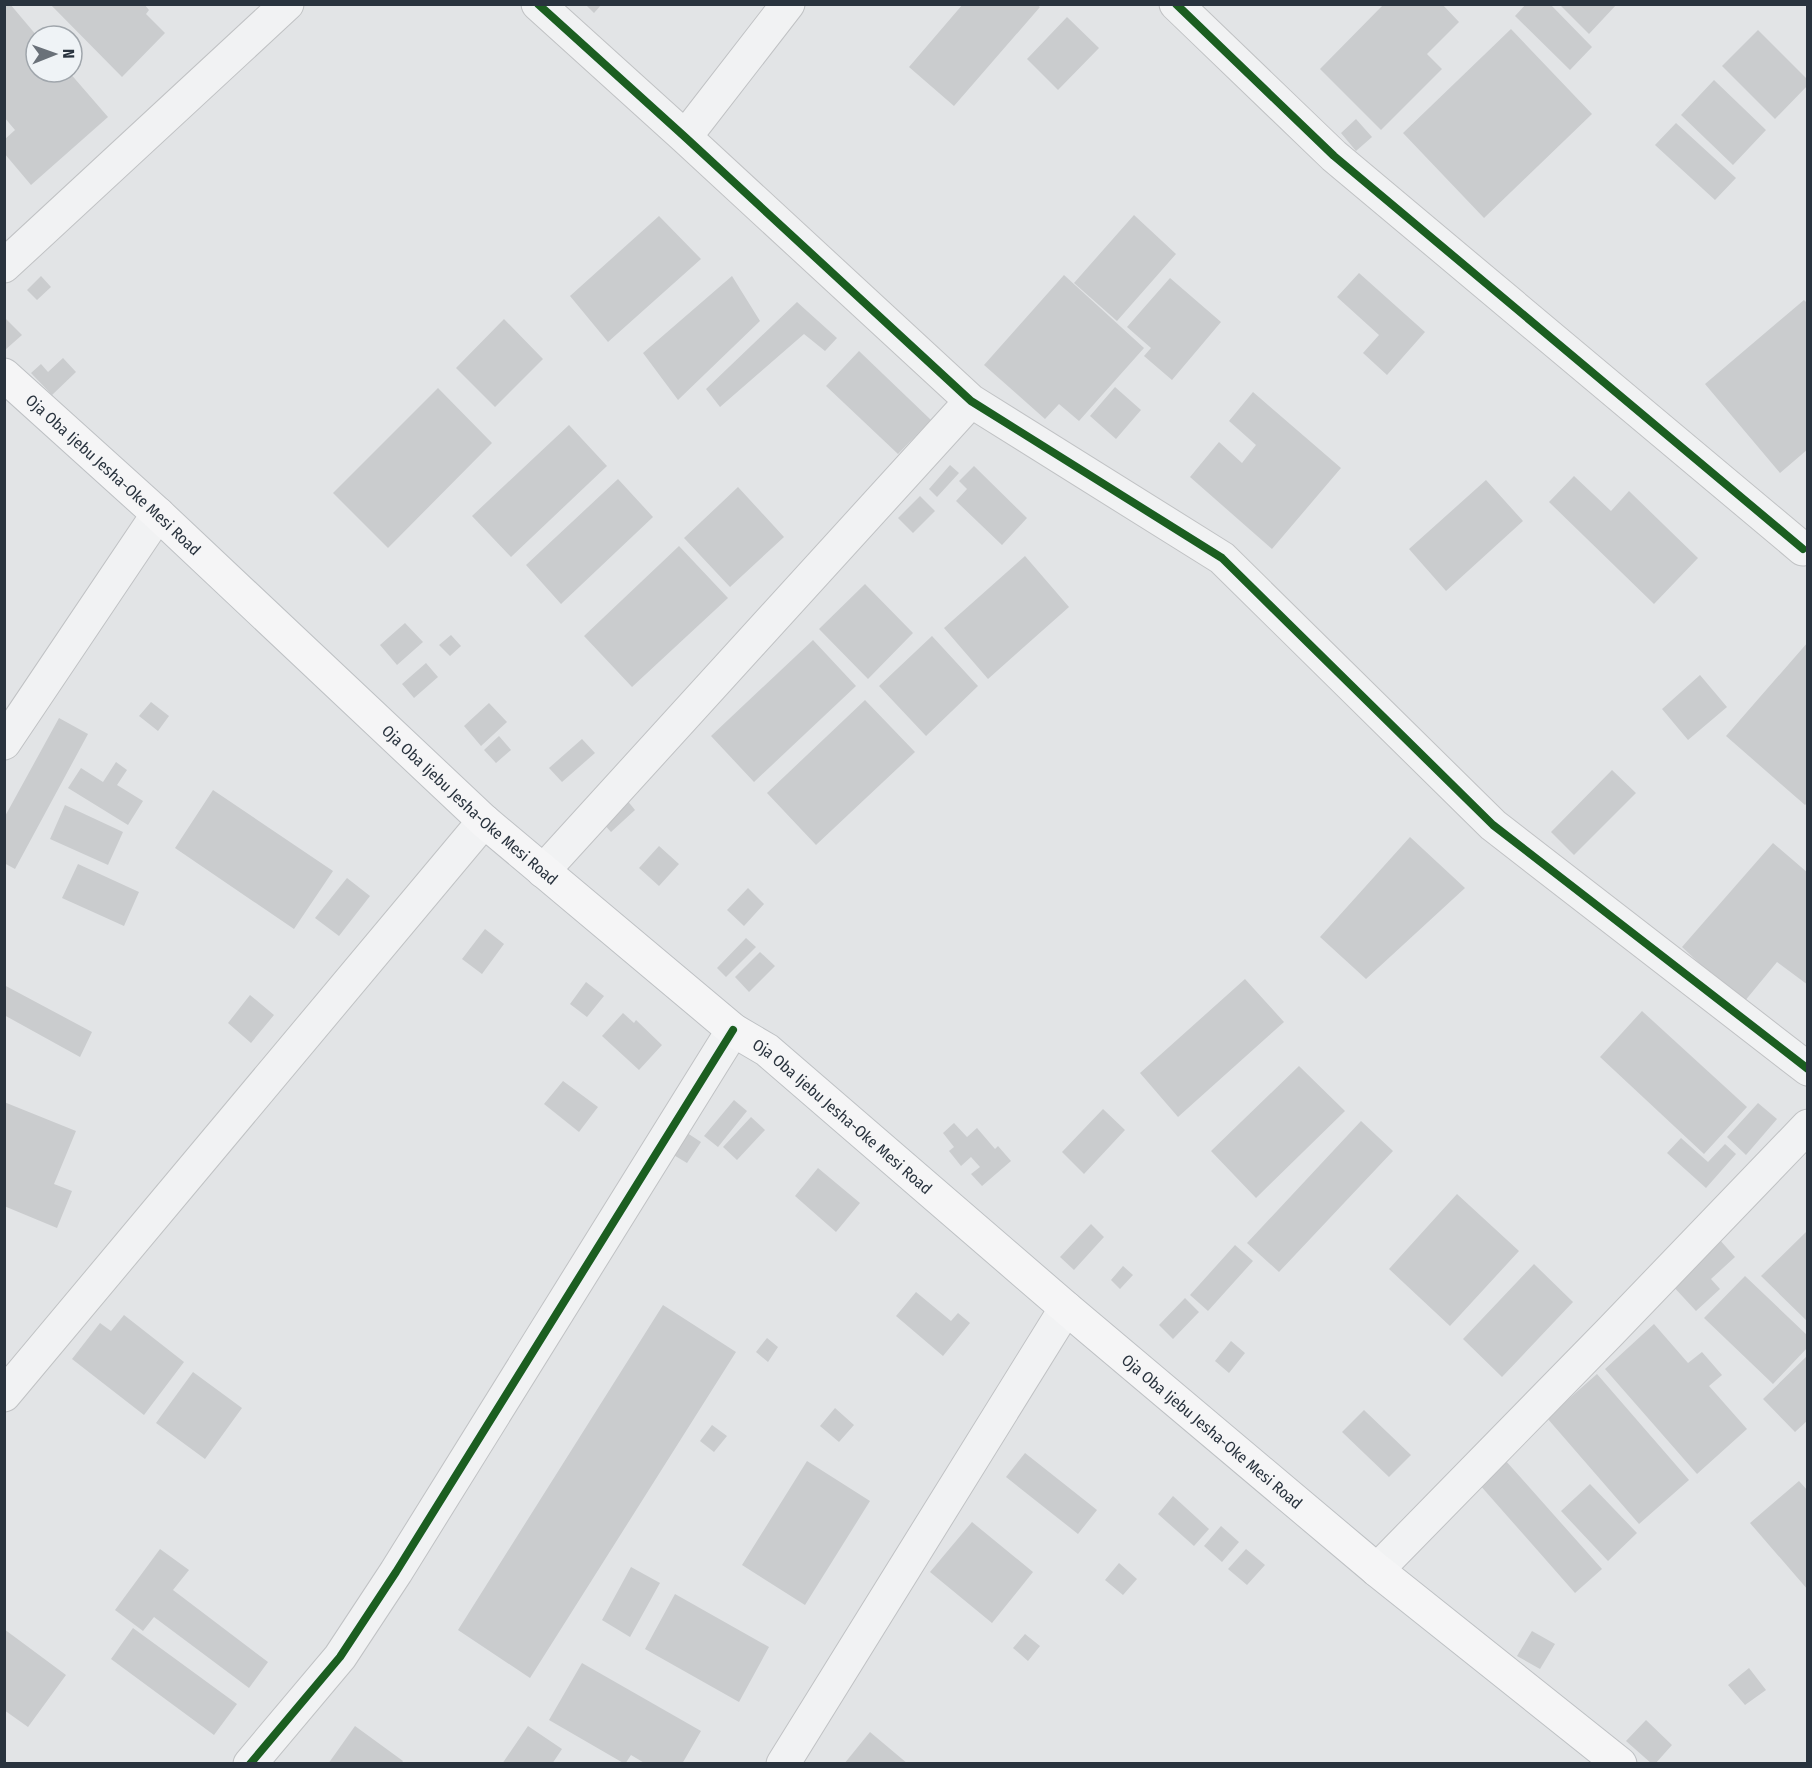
<svg xmlns="http://www.w3.org/2000/svg" width="1812" height="1768" viewBox="0 0 1812 1768" font-family="'Fira Sans Condensed',sans-serif">
	<style>
		.building { fill: #caccce }
		.lines { fill: none; stroke-linecap: round; stroke-linejoin: round }
		.minor-casing { stroke: #c0c2c4; stroke-width: 35 }
		.major-casing { stroke: #bec1c4; stroke-width: 35 }
		.minor { stroke: #f1f2f3; stroke-width: 33 }
		.major { stroke: #f5f5f6; stroke-width: 33 }
		.cycleway-casing { stroke: #eff3f6; stroke-width: 11 }
		.cycleway { stroke: #1b5e20; stroke-width: 8 }
		.labels { text-anchor: middle; dominant-baseline: central; stroke-width: 4.5; stroke-linejoin: round; paint-order: stroke }
		.street-label { font-size: 16px; fill: #29333e; stroke: #eff3f6 }
	</style>
	<rect width="100%" height="100%" fill="#e2e4e6"/>
	<path class="building" d="M4 4H10L37 36H36V72H69L108 117 31 185 4 153V140L15 130 4 117Z
		M50 4H144L149 10 146 14 165 33 122 77Z
		M585 4H602L594 13Z
		M963 4H1036L1040 7 954 106 909 67Z
		M1384 4H1442L1459 22 1427 54 1442 69 1381 130 1320 69Z
		M1526 4H1550L1592 47 1570 70 1515 16Z
		M1559 4H1617L1589 34Z
		M1067 17 1099 48 1058 90 1027 59Z
		M1511 29 1592 114 1484 218 1403 133Z
		M1758 30 1808 80V85L1775 119 1722 66Z
		M1714 80 1766 130 1733 165 1681 115Z
		M1356 119 1372 137 1356 151 1341 133Z
		M1676 123 1736 178 1715 200 1655 145Z
		M1134 215 1176 254 1117 321 1074 283Z
		M659 216 701 259 608 342 570 296Z
		M1359 273 1425 332 1387 375 1363 353 1379 335 1337 297Z
		M1064 275 1144 348 1079 421 1059 404 1045 419 984 365Z
		M41 276 51 287 37 300 27 290Z
		M732 276 760 321 678 400 643 353Z
		M1170 278 1221 322 1172 380 1144 356 1151 348 1127 327Z
		M1804 300 1808 304V449L1780 473 1705 384Z
		M797 302 837 338 825 351 804 334 720 407 706 389Z
		M6 319 22 335 5 350 4 321Z
		M504 319 543 359 495 407 456 368Z
		M859 351 931 420 898 454 826 386Z
		M63 358 76 372 52 395 31 373 41 364 48 372Z
		M1115 387 1141 410 1116 439 1090 416Z
		M438 388 492 443 388 548 333 493Z
		M1253 392 1341 468 1272 549 1190 477 1219 442 1242 463 1256 445 1229 421Z
		M569 425 607 466 511 557 472 516Z
		M950 465 959 473 937 497 929 489Z
		M974 466 1027 518 1002 545 956 501 967 489 959 481Z
		M1574 476 1611 511 1629 491 1698 558 1654 604 1549 502Z
		M618 479 653 517 561 604 526 565Z
		M1486 480 1523 521 1446 591 1409 549Z
		M738 487 784 537 730 587 684 538Z
		M920 496 935 511 913 533 898 518Z
		M679 546 728 598 632 687 584 636Z
		M1025 556 1069 607 988 679 944 628Z
		M865 584 913 633 868 679 819 629Z
		M405 623 423 642 397 665 380 645Z
		M451 635 461 646 450 656 439 645Z
		M932 636 978 686 926 736 879 686Z
		M813 640 856 686 754 782 711 736Z
		M1808 642V802L1805 805 1726 736Z
		M426 663 438 677 414 698 402 684Z
		M1700 675 1727 707 1688 740 1662 709Z
		M865 700 915 752 816 845 767 793Z
		M151 702 169 716 158 731 139 716Z
		M489 703 507 722 481 746 464 726Z
		M59 718 88 734 15 869 4 863V818Z
		M499 736 511 750 496 763 484 750Z
		M582 739 595 753 562 782 549 768Z
		M116 762 127 770 117 785 143 801 128 825 68 788 81 768 103 782Z
		M1612 770 1636 793 1574 855 1551 832Z
		M213 790 333 871 294 929 175 848Z
		M626 799 635 810 611 832 601 821Z
		M65 805 123 832 108 865 50 839Z
		M1410 837 1465 888 1366 979 1320 937Z
		M1773 843 1808 873V985L1777 962 1744 1002 1729 991 1682 947Z
		M659 846 679 864 659 886 639 868Z
		M78 864 139 892 124 926 62 898Z
		M347 878 370 896 339 936 315 918Z
		M748 888 764 904 744 926 727 910Z
		M485 929 504 944 482 974 462 959Z
		M746 938 756 947 726 977 717 968Z
		M760 952 775 966 749 992 735 977Z
		M1245 979 1284 1022 1178 1117 1140 1073Z
		M586 982 604 996 587 1017 570 1004Z
		M4 985 92 1032 80 1057 4 1015Z
		M250 995 274 1015 251 1043 228 1023Z
		M1642 1011 1747 1107 1704 1154 1600 1057Z
		M623 1013 634 1023 636 1020 662 1045 639 1070 602 1036Z
		M1299 1066 1345 1111 1256 1198 1211 1151Z
		M563 1081 598 1107 579 1132 544 1104Z
		M734 1100 747 1111 718 1147 704 1136Z
		M4 1102 76 1131 54 1184 72 1191 57 1228 4 1206Z
		M1758 1103 1777 1119 1746 1155 1727 1137Z
		M1103 1109 1125 1130 1084 1174 1062 1152Z
		M751 1117 765 1130 737 1160 723 1147Z
		M1361 1121 1393 1151 1279 1272 1247 1243Z
		M954 1123 967 1137 977 1128 995 1149 998 1146 1011 1161 982 1186 971 1174 980 1167 971 1157 961 1166 949 1151 954 1147 943 1133Z
		M681 1129 701 1142 687 1163 667 1151Z
		M1681 1138 1708 1162 1725 1144 1736 1154 1706 1188 1667 1153Z
		M818 1168 860 1203 836 1232 795 1196Z
		M1457 1194 1519 1251 1450 1326 1389 1269Z
		M1091 1224 1104 1237 1074 1270 1060 1257Z
		M1806 1232 1808 1234V1322L1761 1276Z
		M1719 1239 1735 1257 1711 1279 1720 1289 1696 1311 1671 1284Z
		M1235 1245 1253 1261 1208 1311 1190 1295Z
		M1534 1264 1573 1302 1502 1377 1463 1339Z
		M1123 1266 1133 1275 1120 1289 1111 1280Z
		M1745 1276 1808 1336V1347L1773 1384 1704 1318Z
		M916 1292 951 1321 958 1313 970 1323 943 1356 896 1316Z
		M1185 1298 1199 1312 1173 1339 1159 1325Z
		M663 1305 736 1352 530 1678 458 1630Z
		M124 1315 184 1362 144 1415 72 1359 100 1323 111 1331Z
		M1654 1324 1688 1363 1702 1352 1722 1375 1709 1386 1747 1429 1697 1474 1605 1369Z
		M767 1338 778 1347 768 1362 756 1352Z
		M1231 1341 1245 1353 1229 1373 1215 1361Z
		M1808 1355V1420L1795 1432 1763 1399Z
		M193 1372 242 1408 205 1459 156 1423Z
		M1597 1374 1689 1480 1639 1524 1547 1418Z
		M835 1408 854 1425 839 1442 820 1426Z
		M1364 1410 1411 1455 1389 1477 1342 1432Z
		M712 1425 727 1436 714 1452 700 1441Z
		M1025 1453 1097 1510 1078 1534 1006 1477Z
		M1505 1460 1602 1569 1575 1593 1479 1484Z
		M807 1461 870 1501 805 1605 742 1565Z
		M1799 1481 1808 1491V1590L1750 1523Z
		M1590 1484 1637 1533 1608 1561 1561 1511Z
		M1173 1496 1209 1529 1194 1546 1158 1514Z
		M972 1522 1033 1572 992 1623 930 1572Z
		M1221 1526 1239 1542 1222 1562 1204 1546Z
		M160 1549 189 1570 173 1590 268 1662 249 1688 154 1617 143 1631 115 1610Z
		M1246 1549 1265 1565 1247 1585 1228 1569Z
		M1119 1563 1137 1579 1123 1595 1105 1580Z
		M631 1567 660 1583 630 1637 602 1620Z
		M675 1594 769 1647 739 1702 645 1649Z
		M133 1628 237 1704 214 1735 111 1659Z
		M4 1629 66 1675 28 1727 4 1710Z
		M1532 1631 1555 1644 1540 1669 1517 1656Z
		M1025 1634 1040 1646 1028 1661 1013 1648Z
		M582 1663 701 1731 682 1764H646L631 1755 625 1764 549 1720Z
		M1749 1668 1766 1690 1745 1705 1728 1685Z
		M1646 1720 1672 1745 1655 1764H1652L1626 1741Z
		M355 1726 403 1761 401 1764H328Z
		M528 1726 562 1749 552 1764H502Z
		M870 1732 908 1764H844Z"/>
	<g class="lines">
		<g class="minor-casing">
			<path id="minor" d="M538 4 685 137 971 401 1222 558 1493 825 1808 1069
				M1176 4 1334 156 1803 549
				M685 137 788 4
				M4 266 287 4
				M4 743 158 514
				M543 871 971 401
				M4 1395 484 821
				M1377 1570 1609 1333 1808 1126
				M250 1764 340 1657 396 1572 733 1030
				M783 1764 1066 1308"/>
		</g>
		<g class="major-casing">
			<g id="major">
				<path id="s1" d="M4 375 158 514 484 821 733 1030 767 1050 1066 1308 1377 1570 1620 1764"/>
			</g>
		</g>
		<use href="#minor" class="minor"/>
		<use href="#major" class="major"/>
		<g class="cycleway-casing">
			<path id="cycleway" d="M538 4 685 137 971 401 1222 558 1493 825 1808 1069
				M1176 4 1334 156 1803 549
				M250 1764 340 1657 396 1572 733 1030"/>
		</g>
		<use href="#cycleway" class="cycleway"/>
	</g>
	<g class="labels">
		<g class="street-label">
			<text stroke="none"><textPath href="#s1" startOffset="148">Oja Oba Ijebu Jesha-Oke Mesi Road</textPath></text>
			<text stroke="none"><textPath href="#s1" startOffset="634">Oja Oba Ijebu Jesha-Oke Mesi Road</textPath></text>
			<text stroke="none"><textPath href="#s1" startOffset="1120">Oja Oba Ijebu Jesha-Oke Mesi Road</textPath></text>
			<text stroke="none"><textPath href="#s1" startOffset="1606">Oja Oba Ijebu Jesha-Oke Mesi Road</textPath></text>
		</g>
	</g>
	<rect width="1812" height="1768" fill="none" stroke="#29333e" stroke-width="12"/>
	<g transform="translate(54 54) rotate(89)"><circle r="28" fill="#eff3f6" stroke="#a0a6ac" stroke-width="1.5"/>
	<path d="M0-4.5L10 22L0 15L-10 22Z" fill="#6a7179"/>
	<text y="-9" font-size="16" font-weight="bold" text-anchor="middle" fill="#29333e">N</text>
	</g>
</svg>
